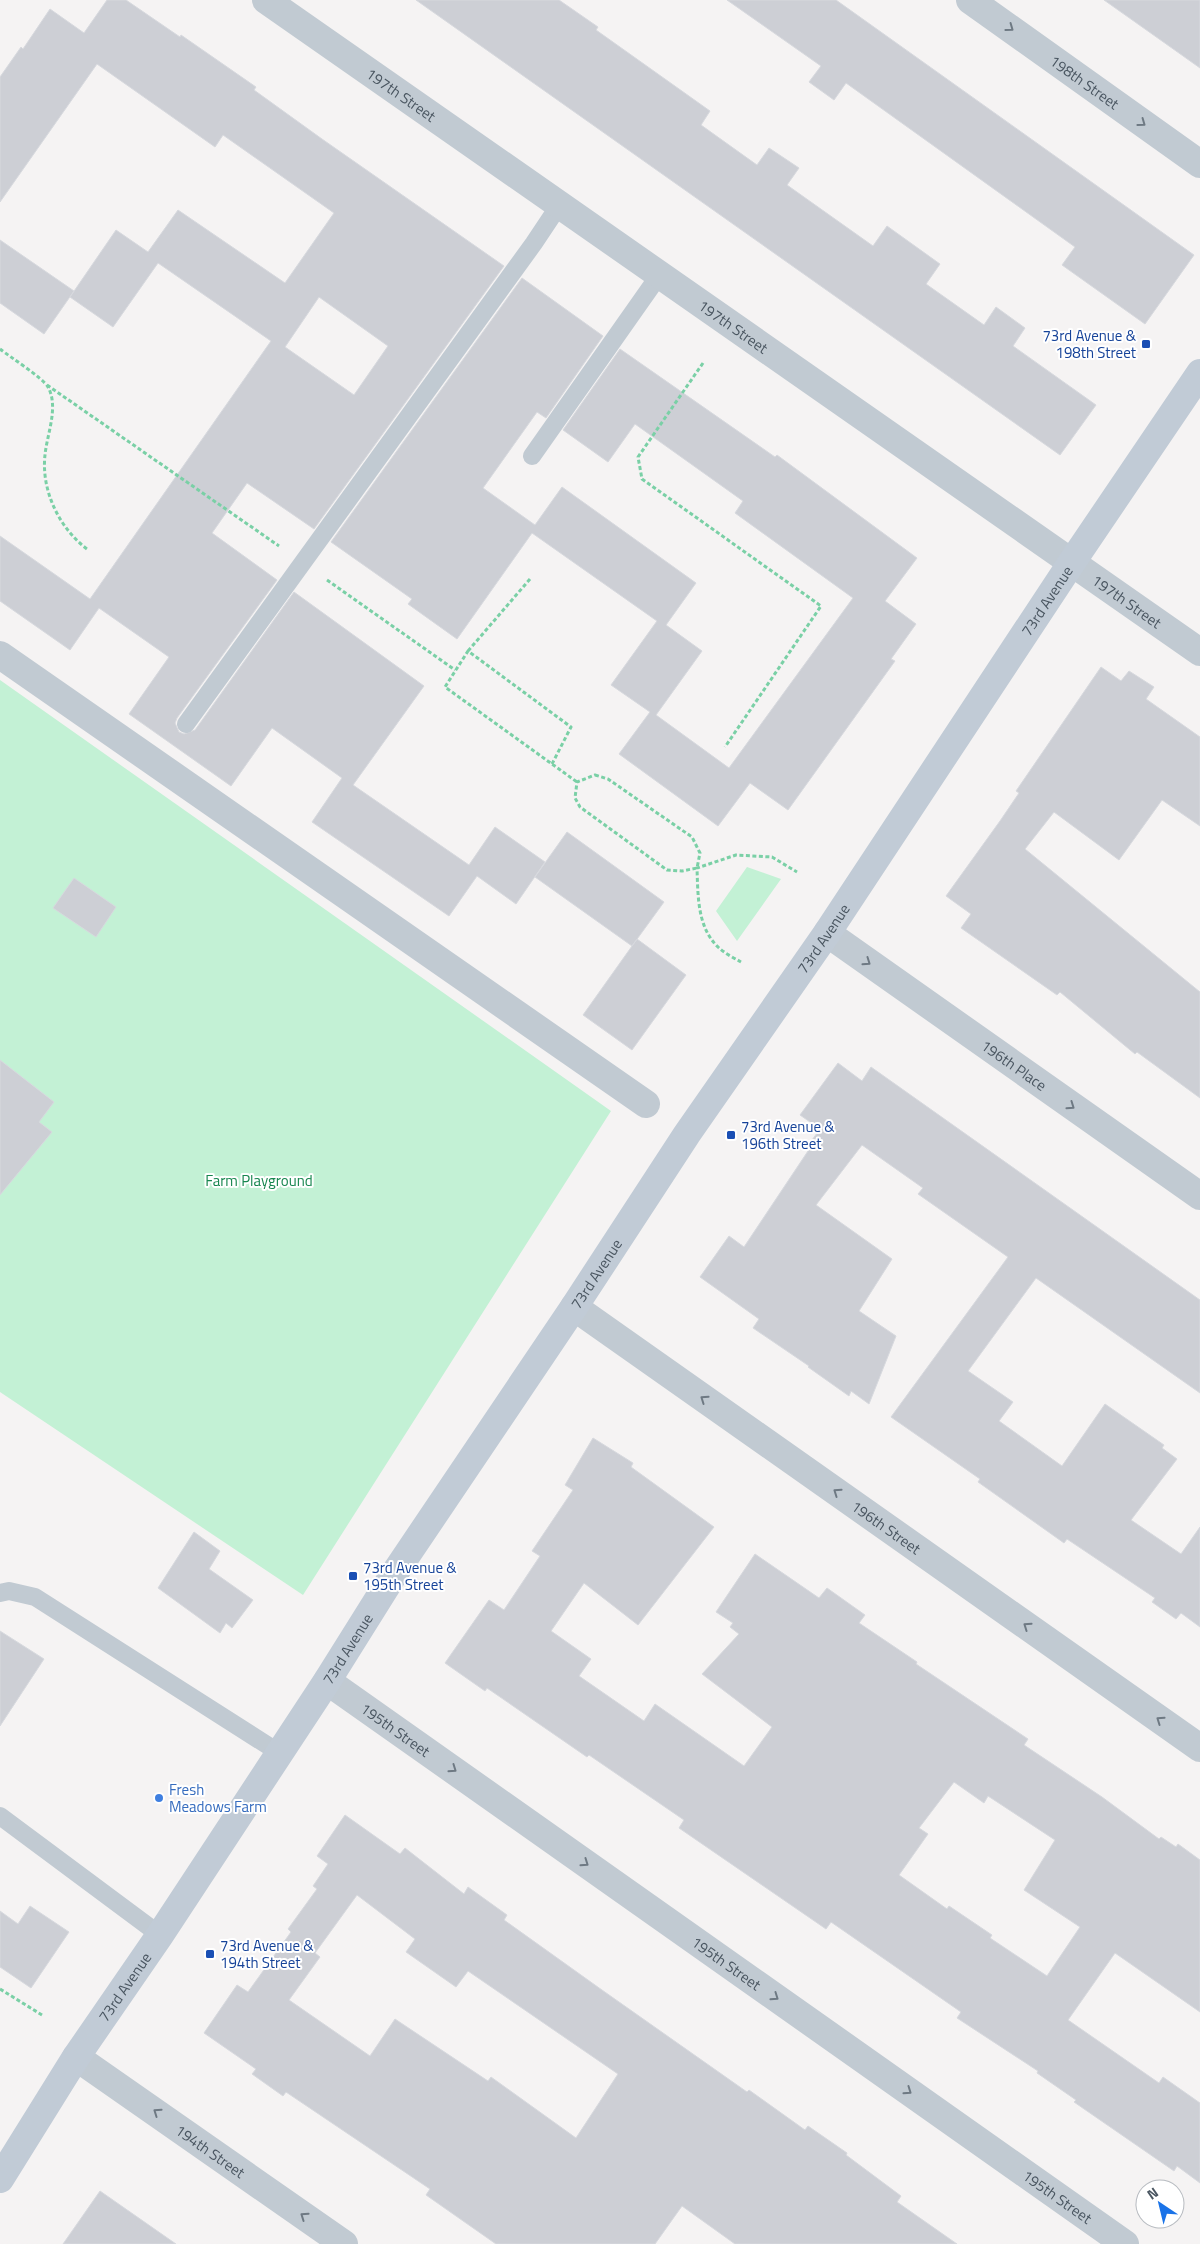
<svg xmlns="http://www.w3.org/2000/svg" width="1200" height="2244" viewBox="0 0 1200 2244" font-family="'Titillium Web',sans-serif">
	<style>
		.green { fill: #c3f1d5 }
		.building { fill: #cdcfd5; stroke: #d7d9de; fill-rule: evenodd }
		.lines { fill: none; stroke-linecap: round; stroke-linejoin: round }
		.path { stroke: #7ad0a6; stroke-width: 3; stroke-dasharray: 4 2.5; stroke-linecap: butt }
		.lane { stroke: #c1cad2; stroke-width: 18 }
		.street { stroke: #c1cad2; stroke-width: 28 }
		.secondary { stroke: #c1cbd6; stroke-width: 28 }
		.oneway { stroke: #6e7983 }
		.transit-dot { fill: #1a4fb4; stroke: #fff; stroke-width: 2 }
		.shop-dot { fill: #3f7fe0; stroke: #fff; stroke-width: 2 }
		.labels { text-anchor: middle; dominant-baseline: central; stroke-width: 4; stroke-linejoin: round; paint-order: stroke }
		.street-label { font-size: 15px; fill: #4a5661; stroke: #fff }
		.transit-label { font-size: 15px; fill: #164399; stroke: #fff; text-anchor: start }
		.park-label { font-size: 15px; fill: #17864f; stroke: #fff }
		.shop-label { font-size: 15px; fill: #366cbe; stroke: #fff; text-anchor: start }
	</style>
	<rect width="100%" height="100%" fill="#f5f3f3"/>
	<path class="green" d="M0 680 611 1111 303 1595 0 1392Z
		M747 867 781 879 737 941 716 911Z"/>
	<path class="building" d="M107 0H126L180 37 181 35 256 87 254 90 322 139 504 266 314 529 247 483 212 533 277 580 177 718 175 723 179 732 184 734 195 730 294 592 424 686 353 785 469 865 495 827 545 862 516 904 477 876 449 916 312 822 342 778 272 728 231 786 129 714 169 657 99 608 70 650 0 601V536L90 599 271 341 158 263 113 327 70 297 116 230 148 252 178 210 285 283 334 213 223 135 215 147 97 64 0 202V77L21 47 23 49 50 9 84 33ZM319 297 388 346 354 395 285 347Z
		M416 0H559L598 27 596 30 710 111 701 125 757 165 769 148 799 168 787 185 873 246 887 226 940 264 926 284 984 325 996 307 1025 328 1013 346 1096 405 1060 455Z
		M727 0H836L1194 255 1145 324 1062 265 1075 247 846 83 834 100 809 82 821 66Z
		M1104 0H1200V68L1169 46Z
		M0 240 74 291 44 334 0 303Z
		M522 278 603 336 546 418 537 412 483 488 535 525 562 487 696 583 666 625 702 651 656 715 729 768 853 598 735 513 743 501 635 424 608 462 563 430 620 349 775 457 777 455 917 558 885 601 916 624 891 659 895 661 788 810 750 783 718 826 619 754 650 712 611 685 657 621 532 533 457 639 408 604 412 599 331 542Z
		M1101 667 1121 681 1129 671 1154 687 1146 699 1200 737V826L1162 800 1119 860 1054 812 1025 849 1200 992V1098L1137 1052 1135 1054 1060 992 1057 995 961 928 971 914 946 896 1000 821 1019 793 1016 791Z
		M567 832 664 902 632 946 535 877Z
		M74 878 116 907 96 937 53 908Z
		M637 939 686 975 632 1050 583 1015Z
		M0 1060 54 1102 39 1122 52 1132 0 1195Z
		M838 1063 862 1081 871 1067 1200 1300V1393L1036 1278 968 1371 1013 1402 999 1421 1062 1466 1105 1404 1164 1445 1162 1448 1177 1459 1131 1520 1181 1554 1200 1527V1627L1181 1613 1176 1619 1152 1602 1155 1598 1067 1539 1064 1543 978 1482 980 1479 891 1417 1008 1257 918 1194 923 1188 862 1145 816 1205 892 1259 859 1311 896 1336 869 1404 851 1391 849 1396 808 1367 809 1366 753 1328 759 1319 700 1277 729 1236 744 1247 814 1142 812 1140 820 1129 800 1115Z
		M593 1438 633 1463 631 1467 714 1527 638 1625 584 1583 551 1631 591 1659 579 1676 644 1721 655 1704 744 1766 772 1727 702 1674 739 1634 730 1627 733 1623 716 1612 755 1554 819 1598 827 1588 865 1615 859 1623 917 1662 916 1664 1028 1739 1024 1745 1102 1797 1159 1839 1161 1837 1176 1847 1178 1844 1200 1860V2012L1115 1953 1068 2020 1159 2083 1163 2077 1200 2103V2183L1177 2166 1174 2171 1074 2102 1076 2100 1037 2073 1038 2071 957 2018 961 2012 831 1922 826 1929 679 1828 684 1820 589 1755 587 1757 487 1688 485 1691 445 1663 489 1600 504 1610 540 1556 532 1551 573 1490 565 1485ZM954 1782 984 1803 988 1796 1055 1840 1024 1890 1080 1927 1047 1976 990 1938 992 1935 949 1906 947 1909 899 1875 928 1834 919 1828Z
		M194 1532 220 1551 209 1569 253 1600 232 1628 226 1623 220 1633 158 1588Z
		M0 1631 44 1659 0 1726Z
		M345 1815 400 1854 405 1848 464 1894 468 1887 507 1915 504 1920 602 1990 747 2092 749 2090 805 2130 808 2126 847 2153 846 2155 901 2196 897 2202 957 2244H735L682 2206 655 2244H496L426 2195 430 2189 286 2092 283 2096 252 2074 256 2069 204 2033 237 1985 248 1992 291 1932 288 1929 317 1889 313 1886 328 1864 317 1856ZM357 1895 415 1939 406 1952 456 1987 468 1971 618 2074 576 2138 491 2077 488 2081 395 2019 370 2056 289 2000 320 1957 315 1953Z
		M30 1906 69 1932 31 1988 0 1967V1911L18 1924Z
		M100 2191 176 2244H63Z"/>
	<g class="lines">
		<path class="path" d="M0 349C10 357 43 378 48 387 59 407 47 434 45 455 41 490 59 528 87 549
			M703 363 638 457 642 479 821 606 725 747
			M47 385 279 546
			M327 580 455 670
			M468 651 530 579
			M552 764 571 727 468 651 445 687 577 782
			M595 775 608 779 692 837 700 853 697 868 682 871 667 870 580 807 575 798 577 782Z
			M741 962C734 958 724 953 718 947 697 927 698 895 697 868L736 855 772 857 797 872
			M0 1989 42 2015"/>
		<path class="lane" d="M532 456 660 274
			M186 724 534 243 560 204
			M0 1593 9 1591 35 1597 278 1752
			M0 1816 160 1935"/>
		<g class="street">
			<path id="s1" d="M266 0 1200 652"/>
			<path id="s2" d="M970 0 1200 164"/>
			<path d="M0 655 646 1104"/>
			<path id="s3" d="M827 933 1200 1196"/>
			<path id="s4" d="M574 1307 1200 1748"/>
			<path id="s5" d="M327 1681 1125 2244"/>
			<path id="s6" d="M76 2057 344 2244"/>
		</g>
		<path class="secondary" id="s7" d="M0 2179 76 2057 160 1935 327 1681 394 1574 574 1307 687 1134 827 933 1072 562 1200 373"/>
	</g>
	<defs><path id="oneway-chevron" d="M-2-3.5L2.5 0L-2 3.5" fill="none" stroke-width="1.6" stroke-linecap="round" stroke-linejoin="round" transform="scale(1.25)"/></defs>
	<g class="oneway">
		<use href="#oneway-chevron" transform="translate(1010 28) rotate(36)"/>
		<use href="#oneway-chevron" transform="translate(1142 123) rotate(36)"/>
		<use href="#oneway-chevron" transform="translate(867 962) rotate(35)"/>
		<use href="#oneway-chevron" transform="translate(1071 1106) rotate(35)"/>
		<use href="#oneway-chevron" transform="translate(704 1399) rotate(-145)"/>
		<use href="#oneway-chevron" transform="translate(837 1492) rotate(-145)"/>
		<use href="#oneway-chevron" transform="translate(1027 1626) rotate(-145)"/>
		<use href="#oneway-chevron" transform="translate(1160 1720) rotate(-145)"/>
		<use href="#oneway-chevron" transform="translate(453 1769) rotate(35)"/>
		<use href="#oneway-chevron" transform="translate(585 1863) rotate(35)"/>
		<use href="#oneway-chevron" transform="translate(775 1997) rotate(35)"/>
		<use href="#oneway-chevron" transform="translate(908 2091) rotate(35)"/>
		<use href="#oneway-chevron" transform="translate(157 2112) rotate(-145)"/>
		<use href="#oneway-chevron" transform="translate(304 2216) rotate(-145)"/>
	</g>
	<g class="transit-dot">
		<rect x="1141" y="339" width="10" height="10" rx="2.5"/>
		<rect x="726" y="1130" width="10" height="10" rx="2.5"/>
		<rect x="348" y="1571" width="10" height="10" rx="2.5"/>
		<rect x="205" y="1949" width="10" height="10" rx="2.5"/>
	</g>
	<circle class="shop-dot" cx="159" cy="1798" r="5"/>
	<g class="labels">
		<g class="street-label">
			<text stroke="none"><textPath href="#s2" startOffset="141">198th Street</textPath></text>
			<text stroke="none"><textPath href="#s1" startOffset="165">197th Street</textPath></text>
			<text stroke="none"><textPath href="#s1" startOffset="570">197th Street</textPath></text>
			<text stroke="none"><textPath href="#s7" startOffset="1894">73rd Avenue</textPath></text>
			<text stroke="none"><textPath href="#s1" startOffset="1050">197th Street</textPath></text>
			<text stroke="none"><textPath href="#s7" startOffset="1489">73rd Avenue</textPath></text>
			<text stroke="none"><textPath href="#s3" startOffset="229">196th Place</textPath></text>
			<text stroke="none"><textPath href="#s7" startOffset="1084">73rd Avenue</textPath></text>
			<text stroke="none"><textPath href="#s4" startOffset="382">196th Street</textPath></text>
			<text stroke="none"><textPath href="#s7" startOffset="634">73rd Avenue</textPath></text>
			<text stroke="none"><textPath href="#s5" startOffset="84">195th Street</textPath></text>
			<text stroke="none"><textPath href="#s5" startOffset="489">195th Street</textPath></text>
			<text stroke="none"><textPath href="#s7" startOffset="229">73rd Avenue</textPath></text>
			<text stroke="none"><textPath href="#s6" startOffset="164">194th Street</textPath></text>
			<text stroke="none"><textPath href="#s5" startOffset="894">195th Street</textPath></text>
		</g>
		<g class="transit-label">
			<text x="1136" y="335" text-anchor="end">73rd Avenue &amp;<tspan x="1136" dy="17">198th Street</tspan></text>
			<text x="741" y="1126">73rd Avenue &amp;<tspan x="741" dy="17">196th Street</tspan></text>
			<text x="363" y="1567">73rd Avenue &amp;<tspan x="363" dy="17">195th Street</tspan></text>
			<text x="220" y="1945">73rd Avenue &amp;<tspan x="220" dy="17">194th Street</tspan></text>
		</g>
		<g class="park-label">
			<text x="259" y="1180">Farm Playground</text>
		</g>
		<g class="shop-label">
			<text x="169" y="1789">Fresh<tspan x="169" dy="17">Meadows Farm</tspan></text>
		</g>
	</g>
	<g transform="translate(1160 2204) rotate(325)"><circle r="24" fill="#ffffff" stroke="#b7bbc0"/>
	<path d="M0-4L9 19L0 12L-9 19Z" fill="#1a73e8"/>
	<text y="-8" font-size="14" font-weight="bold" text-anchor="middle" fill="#4a5661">N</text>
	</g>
</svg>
